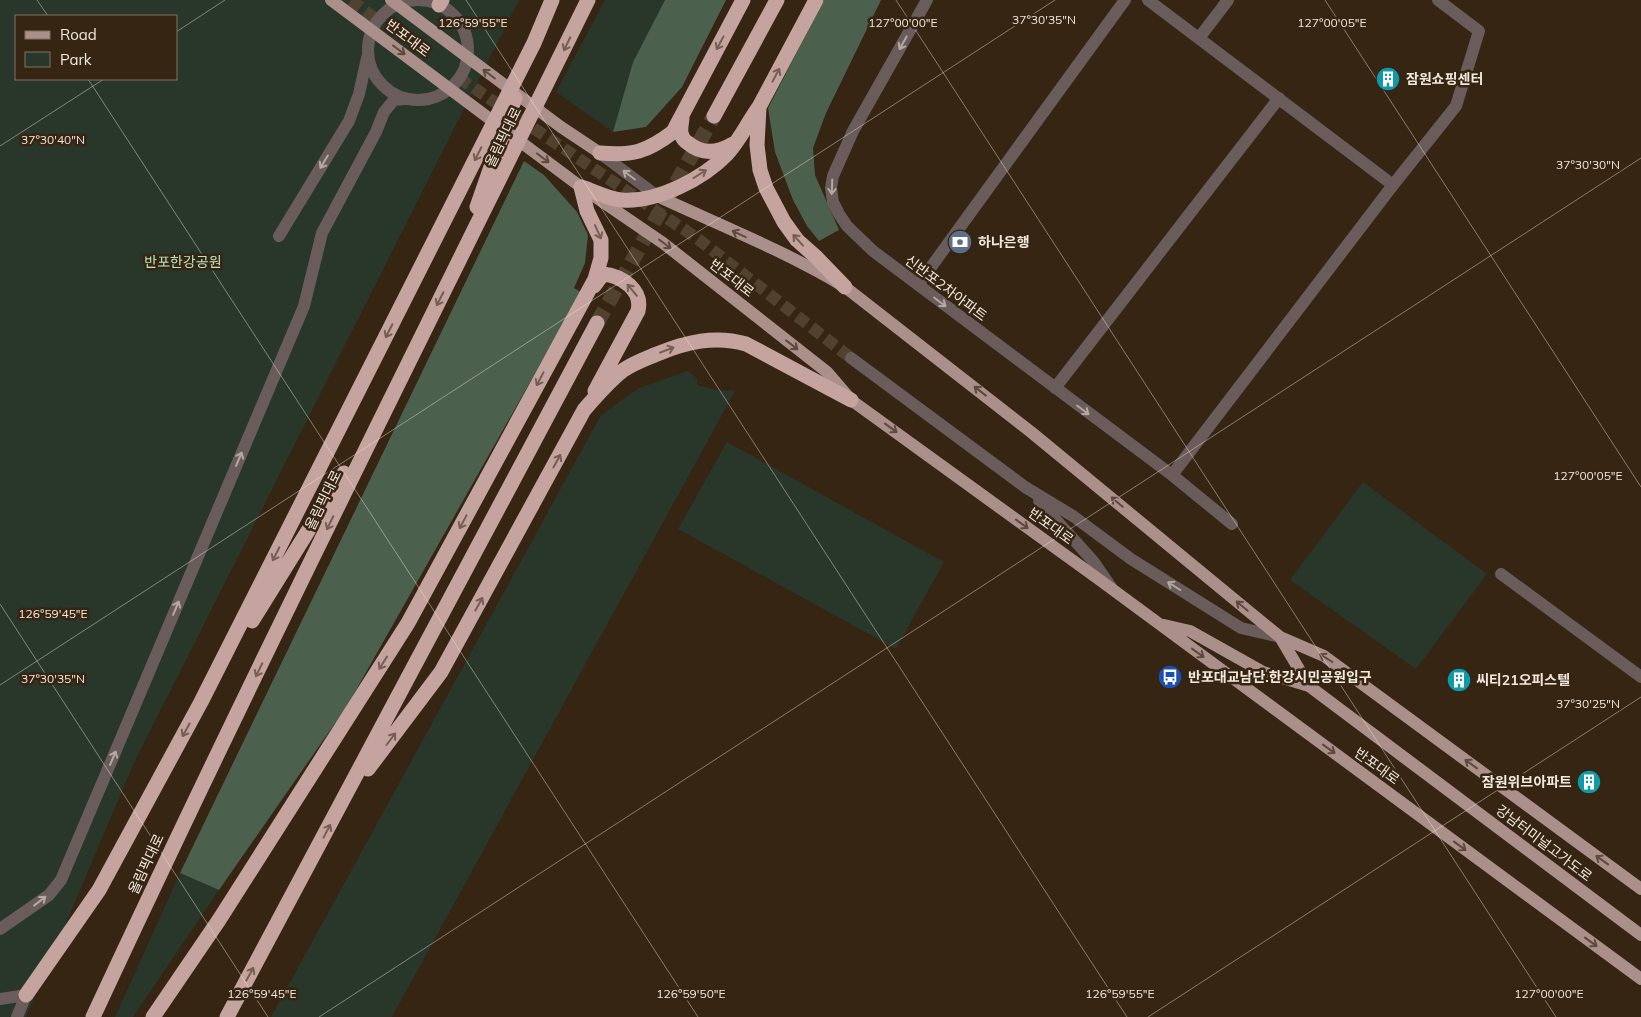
<svg xmlns="http://www.w3.org/2000/svg" width="1641" height="1017" viewBox="0 0 1641 1017" font-family="Mulish,'Noto Sans KR',sans-serif">
	<style>
		.green { fill: #28372a; fill-rule: evenodd }
		.forest { fill: #4b614e }
		.lines { fill: none; stroke-linecap: round; stroke-linejoin: round }
		.minor-tunnel { stroke: #514230; stroke-width: 12; stroke-dasharray: 12 6; stroke-linecap: butt }
		.highway-tunnel { stroke: #514230; stroke-width: 15; stroke-dasharray: 15 8; stroke-linecap: butt }
		.minor { stroke: #6a5c5a; stroke-width: 12 }
		.major { stroke: #ab8f8b; stroke-width: 12 }
		.highway { stroke: #c5a39f; stroke-width: 15 }
		.oneway { stroke: #765e51 }
		.oneway2 { stroke: #b5a8a2 }
		.oneway3 { stroke: #5e4a3c }
		.ticks { fill: none; stroke: #f2e7dc; stroke-width: 1; stroke-opacity: 0.45 }
		.labels { text-anchor: middle; dominant-baseline: central; stroke-width: 5; stroke-linejoin: round; paint-order: stroke }
		.street-label { font-size: 14px; fill: #f2e7dc; stroke: #352512 }
		.poi-label { font-size: 14px; font-weight: bold; fill: #f2e7dc; stroke: #352512; text-anchor: start }
		.park-label { font-size: 14px; fill: #b7e4bd; stroke: #352512 }
		.ticks-label { font-size: 12px; text-anchor: middle; fill: #f2e7dc; stroke: #352512; stroke-width: 5; stroke-linejoin: round; paint-order: stroke }
	</style>
	<rect width="100%" height="100%" fill="#352512"/>
	<path class="green" d="M0 0H519L134 763 26 1017H0ZM16 16H176V79H16Z
		M605 0H665L633 62 613 132 556 92Z
		M688 371 697 378V385L716 390 735 391 392 1017H271L601 415 639 388Z
		M727 442 944 562 896 649 678 529Z
		M1363 482 1487 574 1416 669 1290 580Z
		M180 873 219 890 133 1017H115Z"/>
	<path class="forest" d="M665 0H726L682 87 646 127 613 132 633 62Z
		M824 0H881L826 113 813 148 815 175 839 230 819 241 807 226 793 200 775 152 768 108Z
		M524 161 544 175 577 212 588 235 585 263 574 288 581 292 347 706 219 890 180 873Z"/>
	<g class="lines">
		<path class="minor-tunnel" d="M351 0 377 20
			M459 78 698 239 851 358"/>
		<path class="highway-tunnel" d="M597 323 714 116"/>
		<path class="minor" d="M927 0 853 131 833 176 831 188 833 202 839 214 847 226 873 251 1172 475 1232 524
			M1148 0 1393 185
			M368 50a50 50 0 1 1 100 0a50 50 0 1 1-100 0Z
			M1199 38 1228 0
			M600 153 657 196
			M279 236 349 121 359 94 367 58
			M918 285 1125 0
			M851 358 1025 487 1073 516 1131 559 1241 628 1280 637
			M1055 388 1279 98
			M1172 475 1393 185 1456 106 1479 31 1438 0
			M1039 501 1093 561 1111 587
			M1501 574 1641 677
			M0 929 49 895 61 880 304 306 322 233 376 132 384 112 394 100 405 99
			M0 999 26 995
			M17 1017 26 995"/>
		<path class="major" d="M331 0 581 187 663 243 827 372 851 400 1097 578 1641 979
			M391 0 561 127 600 153
			M657 196C720 225 785 251 845 287L1031 432 1280 637 1324 656 1641 889
			M1164 625 1190 631 1263 672 1309 686 1641 935
			M1280 637 1309 686"/>
		<path class="highway" d="M816 0 759 107 757 145 760 170 766 188 784 222 797 240 815 256 845 287
			M439 5 442 0
			M714 116 777 0
			M682 117C682 122 680 128 681 133 682 137 684 141 688 143 702 155 718 153 733 144
			M600 153C632 156 647 152 673 132L743 0
			M581 187C594 191 608 199 621 200 656 203 703 179 727 154 740 140 748 122 759 107
			M477 207 515 98
			M594 286 603 274C622 276 643 290 638 311L595 391
			M252 621 344 473
			M368 769 441 672 584 410C596 396 608 382 622 371 633 363 645 359 657 354 686 342 715 335 746 344L851 400
			M26 995 99 890 201 702 534 43 552 0
			M93 1017C252 675 421 338 588 0
			M153 1017 219 920 408 623 595 279 601 258V240L587 211 581 187
			M227 1017 597 323"/>
	</g>
	<defs><path id="oneway-shaft" d="M-6 0H5M1.5-3L5.5 0L1.5 3" fill="none" stroke-width="1.6" stroke-linecap="round" stroke-linejoin="round" transform="scale(1.25)"/></defs>
	<g class="oneway">
		<use href="#oneway-shaft" transform="translate(720 43) rotate(118)"/>
		<use href="#oneway-shaft" transform="translate(567 44) rotate(116)"/>
		<use href="#oneway-shaft" transform="translate(776 75) rotate(-62)"/>
		<use href="#oneway-shaft" transform="translate(478 154) rotate(117)"/>
		<use href="#oneway-shaft" transform="translate(700 174) rotate(-32)"/>
		<use href="#oneway-shaft" transform="translate(598 232) rotate(66)"/>
		<use href="#oneway-shaft" transform="translate(798 240) rotate(-132)"/>
		<use href="#oneway-shaft" transform="translate(632 290) rotate(-130)"/>
		<use href="#oneway-shaft" transform="translate(440 299) rotate(117)"/>
		<use href="#oneway-shaft" transform="translate(389 331) rotate(117)"/>
		<use href="#oneway-shaft" transform="translate(667 350) rotate(-21)"/>
		<use href="#oneway-shaft" transform="translate(540 379) rotate(118)"/>
		<use href="#oneway-shaft" transform="translate(557 461) rotate(-61)"/>
		<use href="#oneway-shaft" transform="translate(463 522) rotate(118)"/>
		<use href="#oneway-shaft" transform="translate(330 523) rotate(116)"/>
		<use href="#oneway-shaft" transform="translate(276 554) rotate(117)"/>
		<use href="#oneway-shaft" transform="translate(479 604) rotate(-61)"/>
		<use href="#oneway-shaft" transform="translate(383 663) rotate(122)"/>
		<use href="#oneway-shaft" transform="translate(259 670) rotate(116)"/>
		<use href="#oneway-shaft" transform="translate(186 730) rotate(119)"/>
		<use href="#oneway-shaft" transform="translate(391 739) rotate(-53)"/>
		<use href="#oneway-shaft" transform="translate(327 831) rotate(-62)"/>
		<use href="#oneway-shaft" transform="translate(250 974) rotate(-61)"/>
	</g>
	<g class="oneway2">
		<use href="#oneway-shaft" transform="translate(903 43) rotate(119)"/>
		<use href="#oneway-shaft" transform="translate(324 162) rotate(121)"/>
		<use href="#oneway-shaft" transform="translate(629 175) rotate(-143)"/>
		<use href="#oneway-shaft" transform="translate(832 187) rotate(92)"/>
		<use href="#oneway-shaft" transform="translate(940 302) rotate(37)"/>
		<use href="#oneway-shaft" transform="translate(1083 410) rotate(37)"/>
		<use href="#oneway-shaft" transform="translate(239 459) rotate(-67)"/>
		<use href="#oneway-shaft" transform="translate(1174 586) rotate(-148)"/>
		<use href="#oneway-shaft" transform="translate(176 608) rotate(-67)"/>
		<use href="#oneway-shaft" transform="translate(113 758) rotate(-67)"/>
		<use href="#oneway-shaft" transform="translate(40 901) rotate(-38)"/>
	</g>
	<g class="oneway3">
		<use href="#oneway-shaft" transform="translate(399 50) rotate(37)"/>
		<use href="#oneway-shaft" transform="translate(489 74) rotate(-143)"/>
		<use href="#oneway-shaft" transform="translate(543 158) rotate(37)"/>
		<use href="#oneway-shaft" transform="translate(739 234) rotate(-155)"/>
		<use href="#oneway-shaft" transform="translate(665 244) rotate(37)"/>
		<use href="#oneway-shaft" transform="translate(792 345) rotate(38)"/>
		<use href="#oneway-shaft" transform="translate(980 391) rotate(-142)"/>
		<use href="#oneway-shaft" transform="translate(891 428) rotate(36)"/>
		<use href="#oneway-shaft" transform="translate(1117 502) rotate(-140)"/>
		<use href="#oneway-shaft" transform="translate(1022 524) rotate(36)"/>
		<use href="#oneway-shaft" transform="translate(1242 606) rotate(-140)"/>
		<use href="#oneway-shaft" transform="translate(1198 653) rotate(36)"/>
		<use href="#oneway-shaft" transform="translate(1326 658) rotate(-148)"/>
		<use href="#oneway-shaft" transform="translate(1329 749) rotate(36)"/>
		<use href="#oneway-shaft" transform="translate(1471 764) rotate(-144)"/>
		<use href="#oneway-shaft" transform="translate(1460 846) rotate(36)"/>
		<use href="#oneway-shaft" transform="translate(1602 860) rotate(-144)"/>
		<use href="#oneway-shaft" transform="translate(1591 942) rotate(36)"/>
	</g>
	<path class="ticks" d="M37 0 48 16M466 0 1127 1017M896 0 1556 1017M1325 0 1641 487M176 32 225 0M88 79 698 1017M0 146 104 79M0 604 268 1017M0 685 1055 0M319 1017 1641 158M1148 1017 1641 697"/>
	<defs>
		<g id="building-disc" transform="scale(1.25)"><circle r="9.5" fill="#0f9aa8" stroke="#352512"/><path d="M-4-6H4V6H1V3H-1V6H-4ZM-2.5-4.3h1.7v1.8h-1.7ZM.8-4.3h1.7v1.8H.8ZM-2.5-1h1.7V.8h-1.7ZM.8-1h1.7V.8H.8Z" fill="#fff"/></g>
		<g id="bank-disc" transform="scale(1.25)"><circle r="9.5" fill="#5c6f8a" stroke="#352512"/><path d="M-6-4H6V4H-6ZM0-2.3a2.3 2.3 0 1 0 0 4.6a2.3 2.3 0 1 0 0-4.6Z" fill="#fff"/></g>
		<g id="bus-disc" transform="scale(1.25)"><circle r="9.5" fill="#1a4fb4" stroke="#352512"/><path d="M-5-6H5V4H4V6H2V4H-2V6H-4V4H-5ZM-3.5-4V0h7V-4ZM-3.5 1.2v1.5H-2V1.2ZM2 1.2v1.5H3.5V1.2Z" fill="#fff"/></g>
	</defs>
	<g fill-rule="evenodd">
		<use href="#building-disc" x="1388" y="79"/>
		<use href="#bank-disc" x="960" y="242"/>
		<use href="#bus-disc" x="1170" y="677"/>
		<use href="#building-disc" x="1459" y="680"/>
		<use href="#building-disc" x="1589" y="782"/>
	</g>
	<g class="labels">
		<g class="street-label">
			<text transform="translate(408 38) rotate(37)">반포대로</text>
			<text transform="translate(503 137) rotate(-64)">올림픽대로</text>
			<text transform="translate(732 278) rotate(38)">반포대로</text>
			<text transform="translate(946 288) rotate(37)">신반포2차아파트</text>
			<text transform="translate(323 500) rotate(-64)">올림픽대로</text>
			<text transform="translate(1051 526) rotate(36)">반포대로</text>
			<text transform="translate(1377 766) rotate(36)">반포대로</text>
			<text transform="translate(1544 843) rotate(37)">강남터미널고가도로</text>
			<text transform="translate(146 864) rotate(-65)">올림픽대로</text>
		</g>
		<g class="poi-label">
			<text x="1406" y="79">잠원쇼핑센터</text>
			<text x="978" y="242">하나은행</text>
			<text x="1188" y="677">반포대교남단.한강시민공원입구</text>
			<text x="1476" y="680">씨티21오피스텔</text>
			<text x="1572" y="782" text-anchor="end">잠원위브아파트</text>
		</g>
		<g class="park-label">
			<text x="183" y="262">반포한강공원</text>
		</g>
	</g>
	<g class="ticks-label">
		<text x="1044" y="24">37°30'35"N</text>
		<text x="473" y="27">126°59'55"E</text>
		<text x="903" y="27">127°00'00"E</text>
		<text x="1332" y="27">127°00'05"E</text>
		<text x="53" y="144">37°30'40"N</text>
		<text x="1588" y="169">37°30'30"N</text>
		<text x="1588" y="480">127°00'05"E</text>
		<text x="53" y="618">126°59'45"E</text>
		<text x="53" y="683">37°30'35"N</text>
		<text x="1588" y="708">37°30'25"N</text>
		<text x="262" y="998">126°59'45"E</text>
		<text x="691" y="998">126°59'50"E</text>
		<text x="1120" y="998">126°59'55"E</text>
		<text x="1549" y="998">127°00'00"E</text>
	</g>
	<rect x="15" y="15" width="162" height="65" fill="#352512" stroke="#817363"/>
	<rect x="25" y="31" width="25" height="8" fill="#ab8f8b" stroke="#817363"/>
	<text x="60" y="40" font-size="15" fill="#f2e7dc">Road</text>
	<rect x="25" y="52" width="25" height="15" fill="#28372a" stroke="#817363"/>
	<text x="60" y="65" font-size="15" fill="#f2e7dc">Park</text>
</svg>
